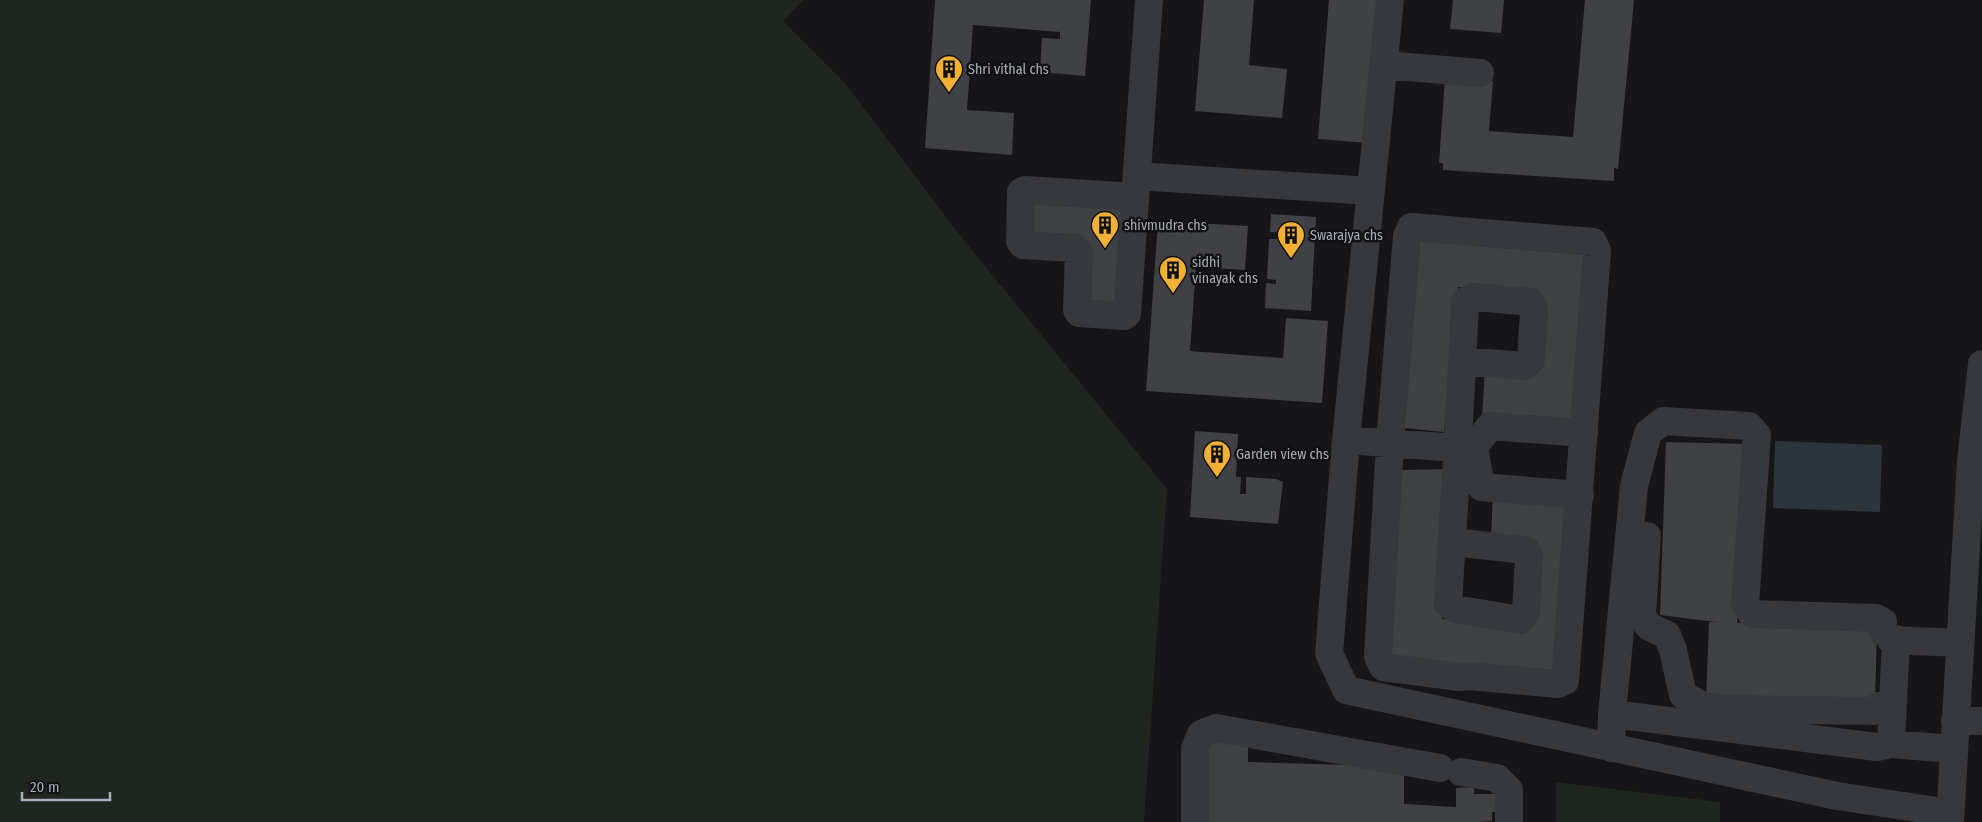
<svg xmlns="http://www.w3.org/2000/svg" width="1982" height="822" viewBox="0 0 1982 822" font-family="'Fira Sans Condensed',sans-serif">
	<style>
		.green { fill: #1e261f }
		.water { fill: #2c353c }
		.building { fill: #404145 }
		.lines { fill: none; stroke-linecap: round; stroke-linejoin: round }
		.street { stroke: #37383d; stroke-width: 28 }
		.labels { text-anchor: middle; dominant-baseline: central; stroke-width: 5; stroke-linejoin: round; paint-order: stroke }
		.poi-label { font-size: 14px; fill: #a8adb8; stroke: #111113; text-anchor: start }
	</style>
	<rect width="100%" height="100%" fill="#161618"/>
	<path class="green" d="M0 0H803L783 21 844 82 962 238 1167 489 1144 822H0Z
		M1556 782 1720 802V822H1556Z"/>
	<path class="water" d="M1775 441 1882 445 1880 512 1773 508Z"/>
	<path class="building" d="M935 0H1091L1085 76 1040 72 1042 38 1060 39V32L973 25 967 110 1014 113 1012 155 925 148Z
		M1204 0H1254L1249 65 1287 69 1282 118 1195 111Z
		M1329 0H1382L1370 143 1318 139Z
		M1453 0H1504L1501 33 1450 29Z
		M1585 0H1634L1618 169 1614 168V181L1443 170V163H1439L1445 78 1493 81 1489 131 1573 137Z
		M1025 194 1132 203 1124 313 1079 311 1085 256 1024 239Z
		M1271 214 1316 217 1311 311 1265 308 1266 283 1276 284V280L1267 279 1269 239H1287V233L1270 232Z
		M1158 221 1248 226 1245 270 1196 267 1190 351 1283 358 1286 318 1328 321 1322 403 1146 391Z
		M1412 237 1586 249 1575 422 1482 417 1485 368 1535 371 1541 293 1458 287 1444 432 1394 427Z
		M1195 431 1238 434 1236 477H1241L1240 494H1246V477L1276 479 1283 482 1278 524 1190 517Z
		M1666 442 1748 444 1737 623 1715 622 1660 615Z
		M1452 469 1442 619 1531 628 1537 541 1491 539 1493 493 1574 499 1560 679 1386 659 1401 470Z
		M1709 622 1877 626 1875 706 1706 700Z
		M1207 741H1248V762L1350 765 1404 772V804L1456 807V788L1474 787V794H1499V812H1492V821L1479 822H1202Z"/>
	<g class="lines">
		<path class="street" d="M1390 0 1346 440 1329 653 1346 690 1837 796 1950 813
			M1384 65 1480 73
			M1137 176 1371 191
			M1135 197 1025 190 1021 192 1020 241 1023 245 1075 248 1079 252 1077 310 1079 313 1124 316 1127 314 1149 0
			M1411 227 1593 242 1597 251 1565 681 1558 684 1468 676 1459 677 1383 667 1378 657 1390 442 1407 236Z
			M1346 440 1458 448 1474 447 1490 426 1584 433
			M1474 447 1481 487 1580 495
			M1647 536 1642 615 1648 626 1667 635 1673 650 1683 695 1701 705 1721 709 1873 711 1879 706
			M1452 542 1526 550 1529 556 1526 612 1520 620 1455 609 1448 604C1454 503 1461 402 1465 301L1473 297 1531 302 1534 311 1531 360 1525 366 1462 361
			M1891 640 1960 643
			M1612 714 1877 747 1891 744 1896 639
			M1955 721H1982
			M1891 744 1953 749
			M1611 748 1612 714 1634 486 1648 433 1663 421 1749 426 1757 435 1745 605 1752 614 1876 618 1883 622 1882 631
			M1461 772 1497 778 1509 790V822
			M1195 822V748L1201 734 1216 728 1440 768
			M1950 822 1971 461 1982 364"/>
	</g>
	<defs>
		<g id="building-pin" transform="scale(1.4375)"><path d="M0 17L-7.5 6A9.5 9.5 0 1 1 7.5 6Z" fill="#f2b134" stroke="#111113"/><path d="M-4-6H4V6H1V3H-1V6H-4ZM-2.5-4.3h1.7v1.8h-1.7ZM.8-4.3h1.7v1.8H.8ZM-2.5-1h1.7V.8h-1.7ZM.8-1h1.7V.8H.8Z" fill="#111"/></g>
	</defs>
	<g fill-rule="evenodd">
		<use href="#building-pin" x="949" y="69"/>
		<use href="#building-pin" x="1105" y="225"/>
		<use href="#building-pin" x="1291" y="235"/>
		<use href="#building-pin" x="1173" y="270"/>
		<use href="#building-pin" x="1217" y="454"/>
	</g>
	<g class="labels">
		<g class="poi-label">
			<text x="968" y="69">Shri vithal chs</text>
			<text x="1124" y="225">shivmudra chs</text>
			<text x="1310" y="235">Swarajya chs</text>
			<text x="1192" y="262">sidhi<tspan x="1192" dy="16">vinayak chs</tspan></text>
			<text x="1236" y="454">Garden view chs</text>
		</g>
	</g>
	<path d="M22 792v8h88v-8" fill="none" stroke="#a8adb8" stroke-width="2.5"/>
	<text x="30" y="792" font-size="15" fill="#a8adb8" stroke="#111113" stroke-width="4" paint-order="stroke">20 m</text>
</svg>
